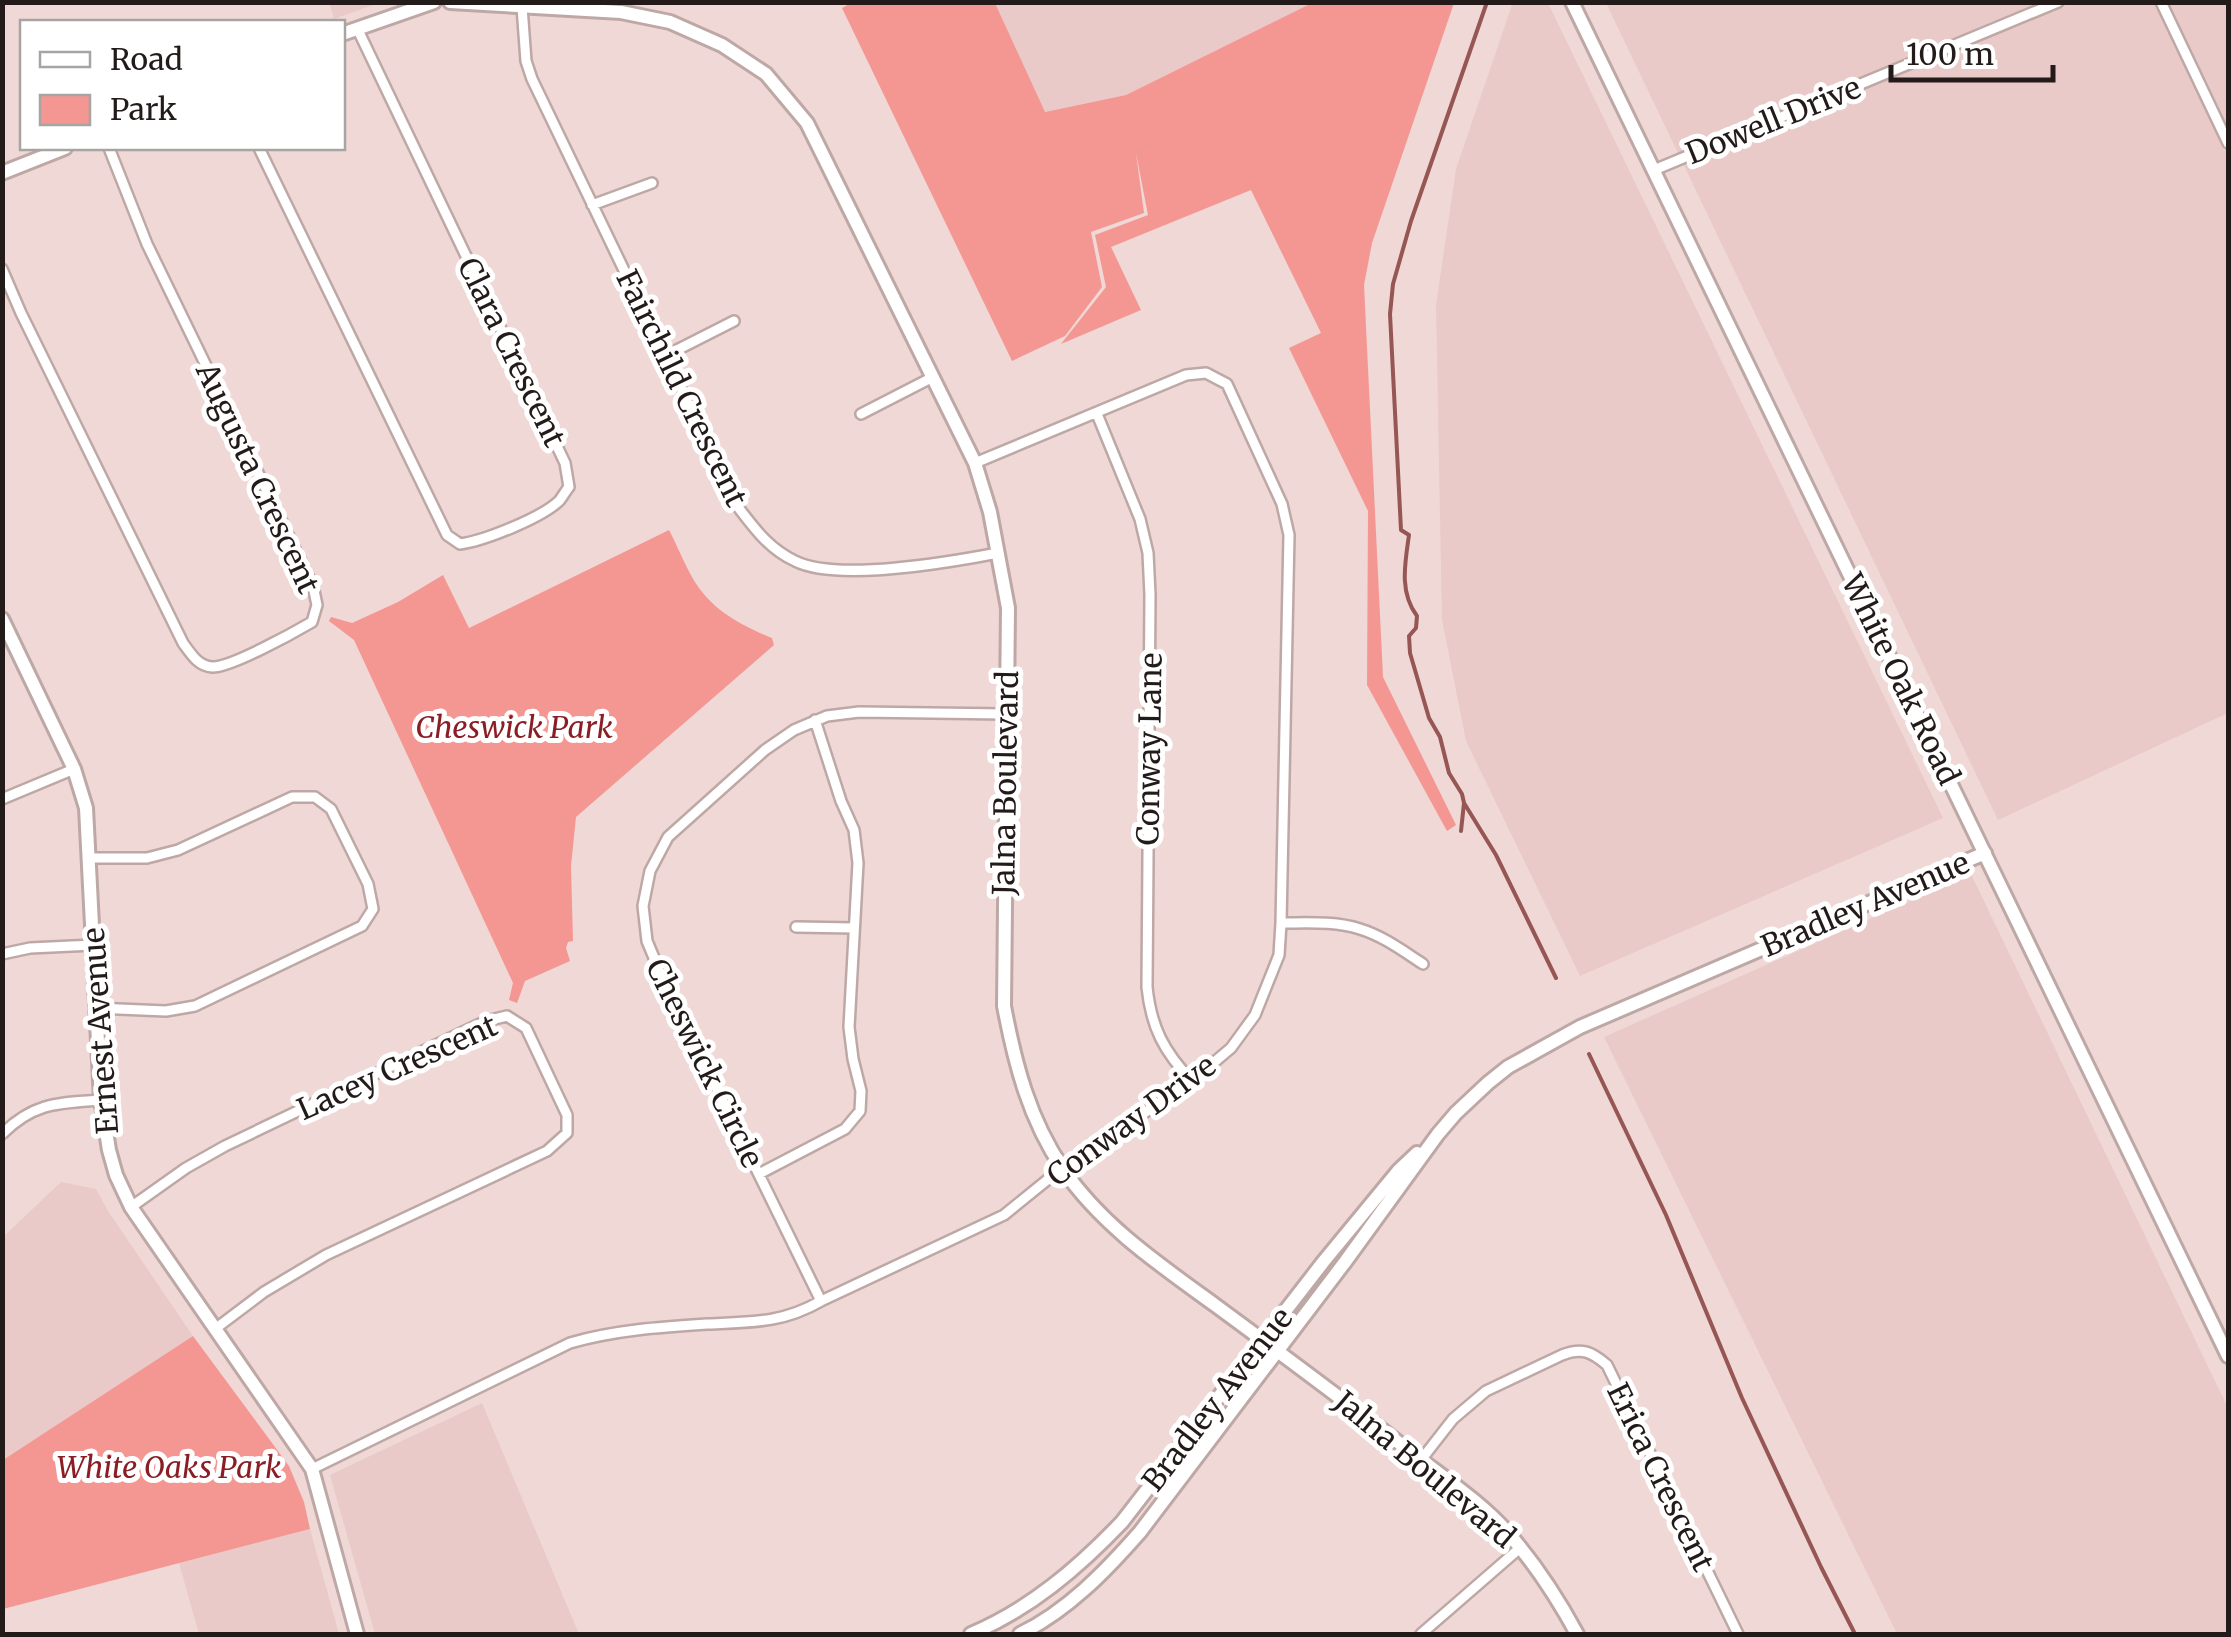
<svg xmlns="http://www.w3.org/2000/svg" width="2231" height="1637" viewBox="0 0 2231 1637" font-family="Merriweather,serif">
	<style>
		.built { fill: #e9cac8 }
		.green { fill: #f49793 }
		.lines { fill: none; stroke-linecap: round; stroke-linejoin: round }
		.stream { stroke: #965653; stroke-width: 4 }
		.street-casing { stroke: #bea8a6; stroke-width: 14 }
		.secondary-casing { stroke: #bea8a6; stroke-width: 18 }
		.street { stroke: #fff; stroke-width: 9 }
		.secondary { stroke: #fff; stroke-width: 12 }
		.labels { text-anchor: middle; dominant-baseline: central; stroke-width: 10; stroke-linejoin: round; paint-order: stroke }
		.street-label { font-size: 30px; fill: #231b1a; stroke: #fff }
		.park-label { font-size: 30px; font-style: italic; fill: #8a1e24; stroke: #fff }
	</style>
	<rect width="100%" height="100%" fill="#efd8d6"/>
	<path class="built" d="M329 2H379V3L334 19Z
		M1513 2 1548 3 1943 818 1580 976 1466 741 1442 620 1436 305 1456 169Z
		M995 3H1312L1126 95 1044 112Z
		M1606 3H2228V713L1998 820Z
		M1971 874 2228 1408V1634H1897L1604 1037Z
		M61 1182 96 1189 108 1211 193 1336 3 1460V1237Z
		M482 1403 579 1634H375L330 1475Z
		M310 1529 339 1634H199L179 1563Z"/>
	<path class="green" d="M853 2 995 3 1045 112 1126 95 1312 3H1454L1372 243 1364 285 1383 677 1456 825 1447 831 1367 685 1368 511 1289 348 1321 333 1251 190 1111 247 1141 310 1061 344 1106 287 1095 235 1148 215 1136 153 1144 213 1091 232 1102 287 1065 336 1012 361 842 8Z
		M669 530C679 549 687 571 699 588 717 613 745 627 772 638L774 645 576 817 571 866 573 941 568 942 566 948 570 961 525 981 517 1003 509 1000 513 983 354 640 329 621 331 617 352 623 398 602 443 575 469 628Z
		M193 1336 289 1466 304 1502 310 1529 3 1609V1460Z"/>
	<g class="lines">
		<path class="stream" d="M1487 2 1411 221 1393 284 1390 314 1401 530 1409 535C1405 563 1399 592 1417 616L1416 628 1409 636 1410 653 1429 718 1440 737 1449 773 1462 794 1464 803 1496 855 1556 978
			M1461 831 1464 803
			M1589 1054 1666 1215 1742 1398 1821 1567 1855 1634"/>
		<g class="street-casing">
			<path id="street" d="M2161 2 2228 143
				M522 7 526 61 532 79 738 507C755 529 769 549 795 561 836 582 951 562 998 553
				M259 148 447 535 460 544C484 541 541 518 559 501 561 499 567 489 569 487L565 463 357 28
				M1654 170 2058 2
				M592 205 652 183
				M2 269 21 313 183 643C191 654 198 666 212 667 230 668 295 632 312 622L317 605 313 586 147 244 109 148
				M667 355 734 321
				M861 414 933 377
				M1097 414 1140 519 1148 553 1150 595 1147 987C1151 1027 1164 1052 1192 1081
				M2 799 74 769
				M90 858H147L178 850 292 797H315L331 809 368 884 373 909 362 926 195 1006 166 1011 95 1008
				M1281 923C1307 923 1335 921 1360 929 1383 936 1403 951 1423 964
				M796 927 854 928
				M2 954 30 948 93 945
				M2 1134C34 1102 59 1103 101 1100
				M759 1174 845 1129 860 1111 861 1091 853 1059 849 1027 858 863 854 830 841 801 815 720
				M131 1207 186 1168 225 1146 486 1021 507 1016 526 1028 567 1115V1133L547 1151 326 1255 264 1292 215 1329
				M821 1301 662 977 647 941 643 906 650 871 668 837 765 750 794 730 827 716 859 712 1005 714
				M1421 1460 1453 1419 1486 1391 1562 1355C1582 1347 1592 1352 1607 1365L1738 1634
				M312 1469 570 1343C615 1330 662 1327 708 1324 752 1322 783 1323 821 1301L1004 1215 1062 1168 1192 1081 1231 1048 1255 1015 1279 955 1281 923 1289 535 1282 504 1227 384 1206 373 1186 375 975 463
				M1421 1634 1520 1548"/>
		</g>
		<g class="secondary-casing">
			<path id="secondary" d="M450 2 621 12 670 22 722 45 766 74 807 123 975 463 990 512 1008 608 1004 1006C1015 1064 1029 1119 1063 1169 1102 1226 1160 1265 1215 1305 1283 1355 1350 1405 1416 1456 1447 1480 1483 1504 1509 1534 1536 1565 1558 1599 1577 1634
				M1572 2 2228 1356
				M342 34 434 2
				M2 173 65 148
				M2 619 74 769 86 808 101 1100 109 1150 116 1175 131 1207 312 1469 357 1634
				M971 1634C1030 1609 1078 1568 1122 1522L1324 1261 1399 1170 1417 1153
				M1020 1634C1067 1611 1105 1572 1140 1532L1345 1262 1438 1134 1456 1113 1488 1083 1508 1067 1580 1027 1985 853"/>
		</g>
		<use href="#street" class="street"/>
		<use href="#secondary" class="secondary"/>
	</g>
	<g class="labels">
		<g class="street-label">
			<text transform="translate(1773 120) rotate(-22)">Dowell Drive</text>
			<text transform="translate(512 352) rotate(64)">Clara Crescent</text>
			<text transform="translate(682 388) rotate(64)">Fairchild Crescent</text>
			<text transform="translate(258 478) rotate(65)">Augusta Crescent</text>
			<text transform="translate(1901 679) rotate(64)">White Oak Road</text>
			<text transform="translate(1149 749) rotate(-89)">Conway Lane</text>
			<text transform="translate(1005 783) rotate(-89)">Jalna Boulevard</text>
			<text transform="translate(1865 904) rotate(-23)">Bradley Avenue</text>
			<text transform="translate(100 1031) rotate(-94)">Ernest Avenue</text>
			<text transform="translate(705 1063) rotate(64)">Cheswick Circle</text>
			<text transform="translate(397 1067) rotate(-24)">Lacey Crescent</text>
			<text transform="translate(1131 1120) rotate(-36)">Conway Drive</text>
			<text transform="translate(1217 1399) rotate(-52)">Bradley Avenue</text>
			<text transform="translate(1425 1469) rotate(40)">Jalna Boulevard</text>
			<text transform="translate(1661 1477) rotate(64)">Erica Crescent</text>
		</g>
		<g class="park-label">
			<text x="514" y="727">Cheswick Park</text>
			<text x="169" y="1467">White Oaks Park</text>
		</g>
	</g>
	<rect width="2231" height="1637" fill="none" stroke="#231b1a" stroke-width="10"/>
	<rect x="20" y="20" width="325" height="130" fill="#ffffff" stroke="#a7a4a3" stroke-width="2.5"/>
	<rect x="40" y="52" width="50" height="15" fill="#ffffff" stroke="#a7a4a3" stroke-width="2.5"/>
	<text x="110" y="70" font-size="30" fill="#231b1a">Road</text>
	<rect x="40" y="95" width="50" height="30" fill="#f49793" stroke="#a7a4a3" stroke-width="2.5"/>
	<text x="110" y="120" font-size="30" fill="#231b1a">Park</text>
	<path d="M1891 65v15h162v-15" fill="none" stroke="#231b1a" stroke-width="5"/>
	<text x="1906" y="65" font-size="30" fill="#231b1a" stroke="#ffffff" stroke-width="8" paint-order="stroke">100 m</text>
</svg>
